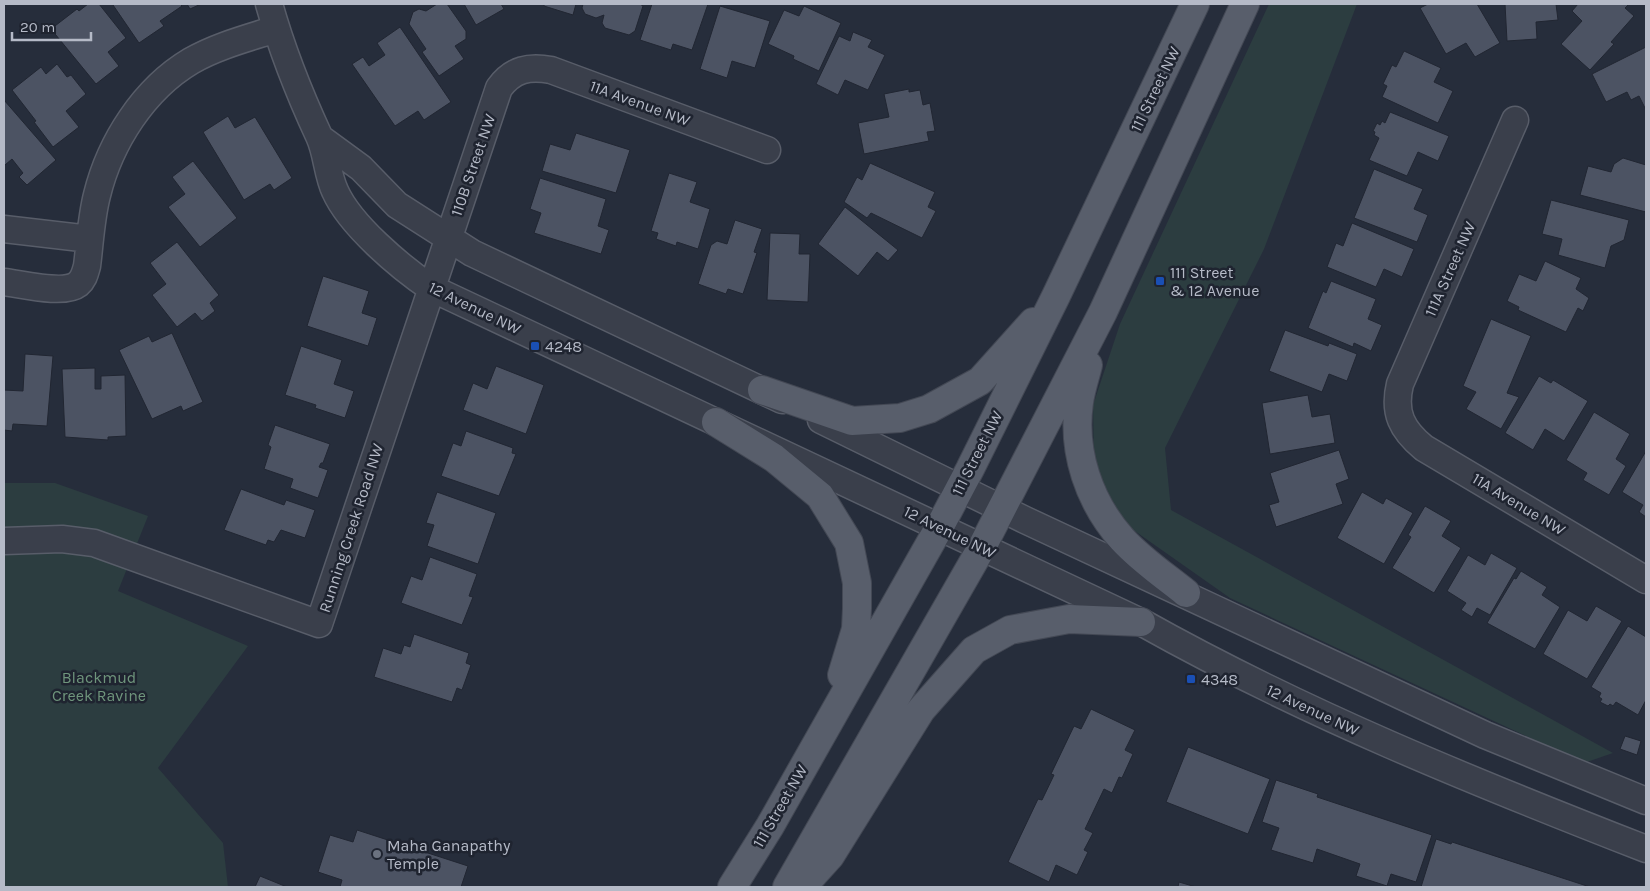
<svg xmlns="http://www.w3.org/2000/svg" width="1650" height="891" viewBox="0 0 1650 891" font-family="Karla,sans-serif">
	<style>
		.green { fill: #2c3d40 }
		.building { fill: #4c5363; stroke: #212632 }
		.lines { fill: none; stroke-linecap: round; stroke-linejoin: round }
		.minor-casing { stroke: #585d69; stroke-width: 29 }
		.major-casing { stroke: #434854; stroke-width: 30 }
		.minor { stroke: #3a3f4b; stroke-width: 26 }
		.major { stroke: #585e6b; stroke-width: 28 }
		.transit-dot { fill: #1a4fb4; stroke: #1f2430; stroke-width: 2 }
		.worship-dot { fill: #6b7280; stroke: #1f2430; stroke-width: 2 }
		.labels { text-anchor: middle; dominant-baseline: central; stroke-width: 5; stroke-linejoin: round; paint-order: stroke }
		.street-label { font-size: 16px; fill: #b5bac7; stroke: #1f2430 }
		.poi-label { font-size: 16px; fill: #b5bac7; stroke: #1f2430; text-anchor: start }
		.park-label { font-size: 16px; fill: #6f957c; stroke: #1f2430 }
	</style>
	<rect width="100%" height="100%" fill="#262d3b"/>
	<path class="green" d="M1269 4H1357L1264 249 1165 448 1171 510 1613 753 1584 763 1230 598 1122 522 1094 467 1093 405 1120 324Z
		M4 483H55L148 516 118 591 248 646 158 768 223 843 228 887H4Z"/>
	<path class="building" d="M88 4H99L126 38 108 52 119 66 96 84 51 29 77 9 79 11Z
		M115 4H180L182 6 160 21 164 26 139 43 113 5Z
		M187 4H201L190 9Z
		M437 4H447L466 31V39L455 46 464 59 439 76 422 52 426 49 409 24 413 12 419 9 426 11Z
		M464 4H501L504 9 476 25Z
		M544 4H576L573 15 544 6Z
		M583 4H640L643 6 635 31 629 35 605 28 602 23 604 15 596 18 585 14 582 8Z
		M652 4H708L692 50 673 44 671 50 640 40Z
		M1428 4H1477L1500 43 1475 57 1466 43 1446 54 1420 8Z
		M1505 4H1556L1558 20 1536 22 1537 39 1507 41Z
		M1578 4H1629L1625 8 1634 16 1611 42 1614 44 1590 70 1561 44 1582 21 1572 11Z
		M720 6 770 21 755 68 732 61 727 78 700 69Z
		M804 6 841 23 819 71 793 59 794 56 768 44 784 10 799 16Z
		M400 27 451 102 424 120 418 111 395 126 352 64 363 57 369 66 385 55 377 43Z
		M853 32 872 40 868 47 885 55 868 90 845 80 838 95 816 84 839 36 850 41Z
		M1646 47V110L1639 96 1631 100 1627 92 1606 102 1592 74Z
		M1404 51 1441 68 1434 82 1453 91 1438 123 1382 97 1387 86 1383 84 1392 65 1396 67Z
		M57 64 67 77 71 75 86 94 66 111 79 127 53 147 34 122 36 121 12 90 41 67 46 74Z
		M909 89V92L920 90 923 105 930 103 935 131 927 132 929 141 864 154 858 123 889 117 884 94Z
		M4 100 56 160 27 185 19 177 23 173 12 159 5 165 4 163Z
		M1390 112 1449 136 1438 161 1418 152 1407 176 1369 160 1379 138 1374 135 1375 132 1373 131 1377 123 1380 125 1382 121 1385 123Z
		M228 116 235 128 255 117 292 178 274 190 270 184 244 200 203 132Z
		M576 133 630 150 616 193 542 171 550 144 570 150Z
		M1623 158 1646 165V212L1580 195 1588 166 1611 172 1614 164Z
		M193 161 237 218 200 247 168 207 185 194 172 177Z
		M870 163 935 192 928 207 936 211 922 238 871 213 867 218 844 202 857 177 862 180Z
		M1374 169 1423 189 1414 209 1428 215 1417 242 1354 218Z
		M669 173 697 182 690 202 710 209 698 249 677 242 676 246 656 239 658 233 651 231Z
		M540 178 606 199 598 226 609 230 601 254 534 233 541 213 530 209Z
		M1551 200 1629 220 1624 240 1611 246 1605 268 1558 255 1562 239 1542 234Z
		M845 207 898 250 888 261 877 252 858 276 818 244Z
		M735 220 762 229 754 252 757 253 743 294 728 289 726 294 698 284 711 245 717 241 727 244Z
		M1352 223 1414 249 1402 277 1384 269 1376 287 1327 267 1336 243 1343 246Z
		M770 233 800 234 799 254H810L808 302 767 300Z
		M177 242 219 295 210 303 215 311 202 321 195 313 177 327 152 295 166 284 150 263Z
		M1545 261 1581 278 1576 289 1589 298 1583 311 1578 308 1566 332 1518 310 1519 307 1507 301 1519 274 1536 281Z
		M323 276 369 291 362 313 377 318 368 346 307 326Z
		M1331 281 1376 299 1368 319 1382 325 1371 351 1354 343 1353 347 1308 328 1323 291 1326 293Z
		M1491 319 1531 336 1507 393 1519 397 1501 429 1466 409 1476 392 1463 386Z
		M1285 330 1328 346 1329 343 1357 354 1347 381 1329 374 1322 392 1269 371Z
		M172 333 203 402 183 411 181 406 152 419 119 350 149 336 152 342Z
		M301 346 342 360 334 384 354 391 345 418 315 408 316 405 285 395Z
		M25 354 53 356 47 426 13 424 12 431 4 430V390L23 391Z
		M496 366 544 385 526 434 463 410 473 383 487 389Z
		M95 368V389H101V376L125 375 126 436 108 437V440L65 437 62 369Z
		M1539 376 1551 383 1553 380 1588 401 1564 441 1545 429 1533 450 1505 433Z
		M1308 395 1312 417 1330 414 1335 443 1270 454 1262 403Z
		M1594 412 1630 434 1616 459 1626 466 1609 495 1583 480 1587 473 1566 460Z
		M275 425 330 444 323 463H321L319 467 328 470 318 498 290 488 293 479 264 469 271 447 268 445Z
		M466 431 513 448 512 453 516 454 499 496 441 476 453 443 461 446Z
		M1339 450 1349 479 1336 484 1343 504 1276 527 1269 505 1279 502 1270 473Z
		M1646 451V517L1639 512 1643 505 1622 492Z
		M241 489 284 505 286 500 315 510 305 538 281 530 274 542 268 540 266 545 224 530Z
		M437 492 496 513 478 564 427 546 434 525 426 523Z
		M1362 492 1383 504 1386 498 1413 513 1384 564 1337 538Z
		M1425 506 1451 521 1442 536 1461 548 1434 593 1392 568 1411 537 1408 535Z
		M1491 553 1517 568 1490 615 1477 608 1472 617 1461 610 1466 603 1447 591 1468 555 1485 565Z
		M430 557 477 574 469 596 473 597 462 625 401 603 411 576 422 580Z
		M1521 571 1547 587 1542 595 1560 607 1535 649 1487 623 1514 578 1516 579Z
		M1596 606 1622 621 1587 679 1543 654 1568 610 1587 621Z
		M1628 626 1646 637V700L1638 715 1616 702 1613 706 1610 704 1608 706 1600 702 1602 699 1599 697 1601 693 1591 687Z
		M414 634 469 653 466 663 471 665 462 690 457 688 452 702 374 677 383 648 401 654 404 645 410 647Z
		M1091 709 1135 730 1125 750 1133 754 1122 778 1119 777 1112 793 1104 789 1085 829 1093 833 1084 850 1088 852 1077 875 1056 865 1049 882 1008 862 1038 799 1042 800 1054 775 1051 774 1074 726 1081 729Z
		M1625 736 1641 741 1637 755 1620 749Z
		M1188 747 1270 779 1248 834 1166 802Z
		M1276 780 1318 794 1317 797 1432 835 1416 882 1391 874 1387 886 1356 876 1360 864 1317 849 1313 863 1271 850 1279 828 1262 822Z
		M357 830 468 866 461 887H340L342 880 318 872 330 835 353 842Z
		M1436 839 1451 844 1452 842 1590 887H1421Z
		M260 876 287 887H255Z
		M1179 882 1196 887H1178Z"/>
	<g class="lines">
		<g class="minor-casing">
			<path id="minor" d="M269 4C282 50 299 93 319 136 327 153 327 174 335 191 350 225 400 267 431 288L1141 622C1303 713 1474 782 1646 849
				M1515 120 1400 384C1393 413 1402 430 1424 448L1646 580
				M320 138 361 168 397 205 472 253 782 400
				M4 229 90 239
				M4 282C21 284 64 295 78 284 84 279 85 273 87 266 90 243 91 218 97 195 110 142 144 89 191 61 217 46 248 38 276 29
				M821 420 1025 520 1485 735 1646 801
				M4 541 62 539 94 543 319 624 499 88C513 69 529 66 551 70L767 150"/>
		</g>
		<g class="major-casing">
			<path id="major" d="M1088 365C1085 377 1081 389 1079 402 1072 452 1089 502 1122 539 1141 560 1165 576 1186 593
				M762 390 852 421 900 418 929 409 980 381 1033 322
				M716 422 774 458 820 496 849 543 857 583V608L856 629 842 675
				M732 887 770 826 940 526 970 469 1056 296 1195 4
				M787 887 982 547 1103 312 1245 4
				M802 887 830 856 921 710 974 650 1010 630 1069 619 1141 622"/>
		</g>
		<use href="#minor" class="minor"/>
		<use href="#major" class="major"/>
	</g>
	<g class="transit-dot">
		<rect x="1155" y="276" width="10" height="10" rx="2.5"/>
		<rect x="530" y="341" width="10" height="10" rx="2.5"/>
		<rect x="1186" y="674" width="10" height="10" rx="2.5"/>
	</g>
	<circle class="worship-dot" cx="377" cy="854" r="5"/>
	<g class="labels">
		<g class="street-label">
			<text transform="translate(1155 89) rotate(-64)">111 Street NW</text>
			<text transform="translate(640 103) rotate(20)">11A Avenue NW</text>
			<text transform="translate(473 165) rotate(-71)">110B Street NW</text>
			<text transform="translate(1450 269) rotate(-66)">111A Street NW</text>
			<text transform="translate(475 308) rotate(26)">12 Avenue NW</text>
			<text transform="translate(977 453) rotate(-63)">111 Street NW</text>
			<text transform="translate(1519 504) rotate(31)">11A Avenue NW</text>
			<text transform="translate(351 528) rotate(-72)">Running Creek Road NW</text>
			<text transform="translate(950 532) rotate(26)">12 Avenue NW</text>
			<text transform="translate(1313 710) rotate(25)">12 Avenue NW</text>
			<text transform="translate(780 806) rotate(-60)">111 Street NW</text>
		</g>
		<g class="poi-label">
			<text x="1170" y="272">111 Street<tspan x="1170" dy="18">&amp; 12 Avenue</tspan></text>
			<text x="545" y="346">4248</text>
			<text x="1201" y="679">4348</text>
			<text x="387" y="845">Maha Ganapathy<tspan x="387" dy="18">Temple</tspan></text>
		</g>
		<g class="park-label">
			<text x="99" y="677">Blackmud<tspan x="99" dy="18">Creek Ravine</tspan></text>
		</g>
	</g>
	<rect width="1650" height="891" fill="none" stroke="#b5bac7" stroke-width="10"/>
	<path d="M12 32v8h79v-8" fill="none" stroke="#b5bac7" stroke-width="2.5"/>
	<text x="20" y="32" font-size="15" fill="#b5bac7" stroke="#1f2430" stroke-width="4" paint-order="stroke">20 m</text>
</svg>
